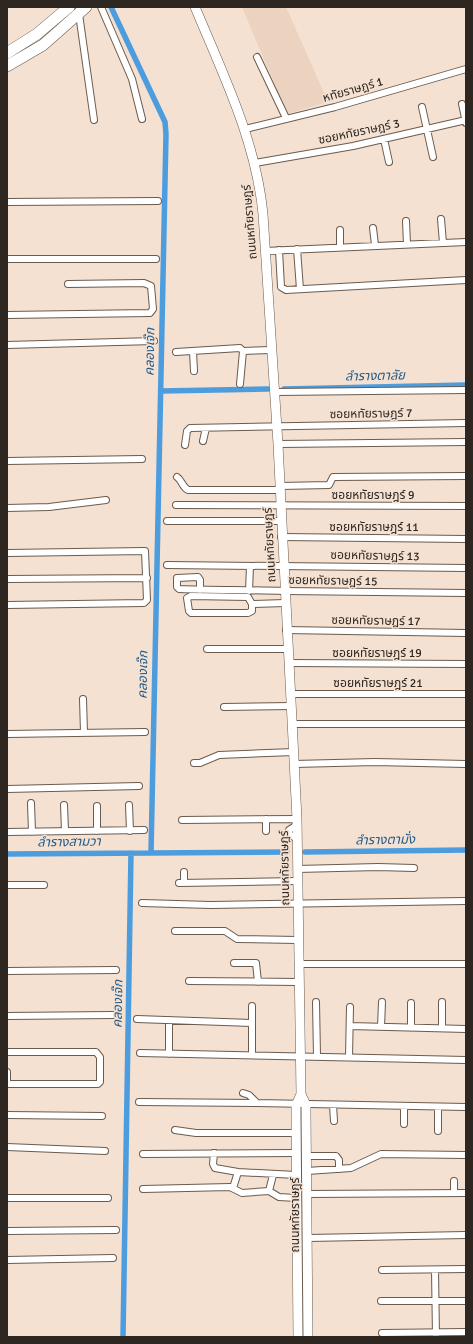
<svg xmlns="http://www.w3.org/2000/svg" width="473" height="1344" viewBox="0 0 473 1344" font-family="Signika,'Noto Sans Thai',sans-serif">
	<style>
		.built { fill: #ecd3bf }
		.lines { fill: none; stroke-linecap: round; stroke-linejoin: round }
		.canal { stroke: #4d9cde; stroke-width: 5.5 }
		.street-casing { stroke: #6a5b4e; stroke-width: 8 }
		.secondary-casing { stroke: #6a5b4e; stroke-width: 10 }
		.highway-casing { stroke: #6a5b4e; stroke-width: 12 }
		.street { stroke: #fff; stroke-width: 6 }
		.secondary { stroke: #fff; stroke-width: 9 }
		.highway { stroke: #fff; stroke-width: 11 }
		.labels { text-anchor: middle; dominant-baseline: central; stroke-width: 3; stroke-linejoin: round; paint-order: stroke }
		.street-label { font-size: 12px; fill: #2e2721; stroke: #f4e1d2 }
		.water-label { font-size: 13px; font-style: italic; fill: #235a87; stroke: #f4e1d2 }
	</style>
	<rect width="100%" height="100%" fill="#f4e1d2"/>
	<path class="built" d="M242 7H286L328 102 287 114Z"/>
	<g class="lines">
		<path class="canal" d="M284 389 466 385
			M161 391 268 389
			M305 852 466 850
			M151 853 287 852
			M7 854 151 853 166 134 165 122 111 7
			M123 1337 131 853"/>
		<g class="street-casing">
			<path id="street" d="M101 7 132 79 142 119
				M79 14 94 120
				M257 57 286 118
				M462 104 466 123
				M422 107 433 157
				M245 129 335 107 466 69
				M384 139 389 162
				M255 163 353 146 466 120
				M7 202 158 201
				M441 219 443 243
				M406 221 407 244
				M373 228 375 245
				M340 230V247
				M297 249 300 289
				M279 250 281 287 286 290 466 280
				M265 251 466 242
				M7 259H156
				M7 315 150 313 153 309 151 286 144 283 68 284
				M7 345 154 341
				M193 351 194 371
				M176 352 240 348 243 351 272 350
				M240 384 243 351
				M275 392 466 390
				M203 441 206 428
				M278 444 466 442
				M185 445 187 431 190 428 466 423
				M7 461 142 459
				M177 477C182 480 182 487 188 490H280
				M280 486 329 485 333 477 466 476
				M176 505 466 506
				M7 508 49 507 106 500
				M167 521H281
				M281 537 466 539
				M7 553 145 551 147 600 144 603 7 605
				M167 565 466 568
				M7 579 147 578
				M200 590V580L198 577 177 578V587L179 589C214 590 249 590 285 591L466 593
				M249 591 250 566
				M191 596 248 597 252 604V611L248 613H191L189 611 187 598Z
				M252 604 285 603
				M286 630 466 633
				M207 649H288
				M288 663 466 664
				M290 694H466
				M83 699 84 733
				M224 707 291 706
				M292 724H466
				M7 734 145 732
				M194 763H200L219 755 294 752
				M294 764 375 762 466 764
				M7 789 139 786
				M31 803 32 832
				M64 805 65 831
				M129 805 130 831
				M97 806V831
				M182 820 297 819
				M297 825 289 830V834L297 839
				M266 831V819
				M7 832 144 830
				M297 869 378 867 414 868
				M184 872V883
				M179 883 297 881
				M7 885H44
				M142 903 211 905 466 901
				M175 931H225L237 939 298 940
				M234 963H256L258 982
				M298 964H466
				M7 971 116 970
				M189 981 298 982
				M316 1002 317 1056
				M252 1006V1055
				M7 1016 113 1015
				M137 1019 252 1023
				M350 1026 466 1029
				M381 1027 382 1002
				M411 1027V1003
				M442 1028V1002
				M7 1052H96L100 1057V1082L98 1084H7
				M140 1053 466 1060
				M169 1054V1020
				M349 1057 350 1007
				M7 1072V1084
				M243 1093 249 1095 257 1103 466 1107
				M139 1102 257 1103
				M333 1105 334 1121
				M438 1107V1131
				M7 1115 102 1116
				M404 1124V1106
				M175 1130 196 1133H296
				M7 1147 105 1151
				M214 1153 213 1164 215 1168 238 1172
				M143 1154 296 1153
				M307 1156H336L339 1160V1169
				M307 1171 351 1168 381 1154 466 1155
				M454 1181V1193
				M233 1188 238 1172 296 1175
				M143 1189 230 1187 242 1193 269 1191 279 1197 296 1198
				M269 1191 273 1175
				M307 1194 466 1193
				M7 1198H108
				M7 1231 116 1230
				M308 1238 466 1235
				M7 1260 113 1258
				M382 1270 466 1269
				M435 1270 436 1337
				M381 1301H466
				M382 1333 466 1332"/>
		</g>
		<g class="secondary-casing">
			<path id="secondary" d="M195 7C223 74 256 141 263 214L278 444 297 819 301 1094 306 1105V1113L308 1337
				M298 1337 296 1115V1105L301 1094"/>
		</g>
		<g class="highway-casing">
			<path id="highway" d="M7 53 37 34 69 7
				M7 66 43 45 86 7"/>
		</g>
		<use href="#street" class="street"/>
		<use href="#secondary" class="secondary"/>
		<use href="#highway" class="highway"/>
	</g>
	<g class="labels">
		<g class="street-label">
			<text transform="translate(353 90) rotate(-16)">หทัยราษฎร์ 1</text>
			<text transform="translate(359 132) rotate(-12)">ซอยหทัยราษฎร์ 3</text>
			<text transform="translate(250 222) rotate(-95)">ถนนหทัยราษฎร์</text>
			<text transform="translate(371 414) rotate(-1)">ซอยหทัยราษฎร์ 7</text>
			<text x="373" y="495">ซอยหทัยราษฎร์ 9</text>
			<text x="374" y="527">ซอยหทัยราษฎร์ 11</text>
			<text transform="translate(270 545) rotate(-93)">ถนนหทัยราษฎร์</text>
			<text transform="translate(375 556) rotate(1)">ซอยหทัยราษฎร์ 13</text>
			<text transform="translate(333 581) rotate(1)">ซอยหทัยราษฎร์ 15</text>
			<text transform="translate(376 621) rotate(1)">ซอยหทัยราษฎร์ 17</text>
			<text x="377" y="653">ซอยหทัยราษฎร์ 19</text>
			<text x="378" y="683">ซอยหทัยราษฎร์ 21</text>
			<text transform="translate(285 868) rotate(-91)">ถนนหทัยราษฎร์</text>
			<text transform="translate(295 1215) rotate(-90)">ถนนหทัยราษฎร์</text>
		</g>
		<g class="water-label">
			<text transform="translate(150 352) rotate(-89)">คลองเจ๊ก</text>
			<text transform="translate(375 376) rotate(-1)">ลำรางตาลัย</text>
			<text transform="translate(143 675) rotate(-89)">คลองเจ๊ก</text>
			<text transform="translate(385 840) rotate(-1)">ลำรางตามั่ง</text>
			<text transform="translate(69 842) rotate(-1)">ลำรางสามวา</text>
			<text transform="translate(118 1004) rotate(-89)">คลองเจ๊ก</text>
		</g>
	</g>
	<rect width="473" height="1344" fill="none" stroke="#2e2721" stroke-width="16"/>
</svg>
